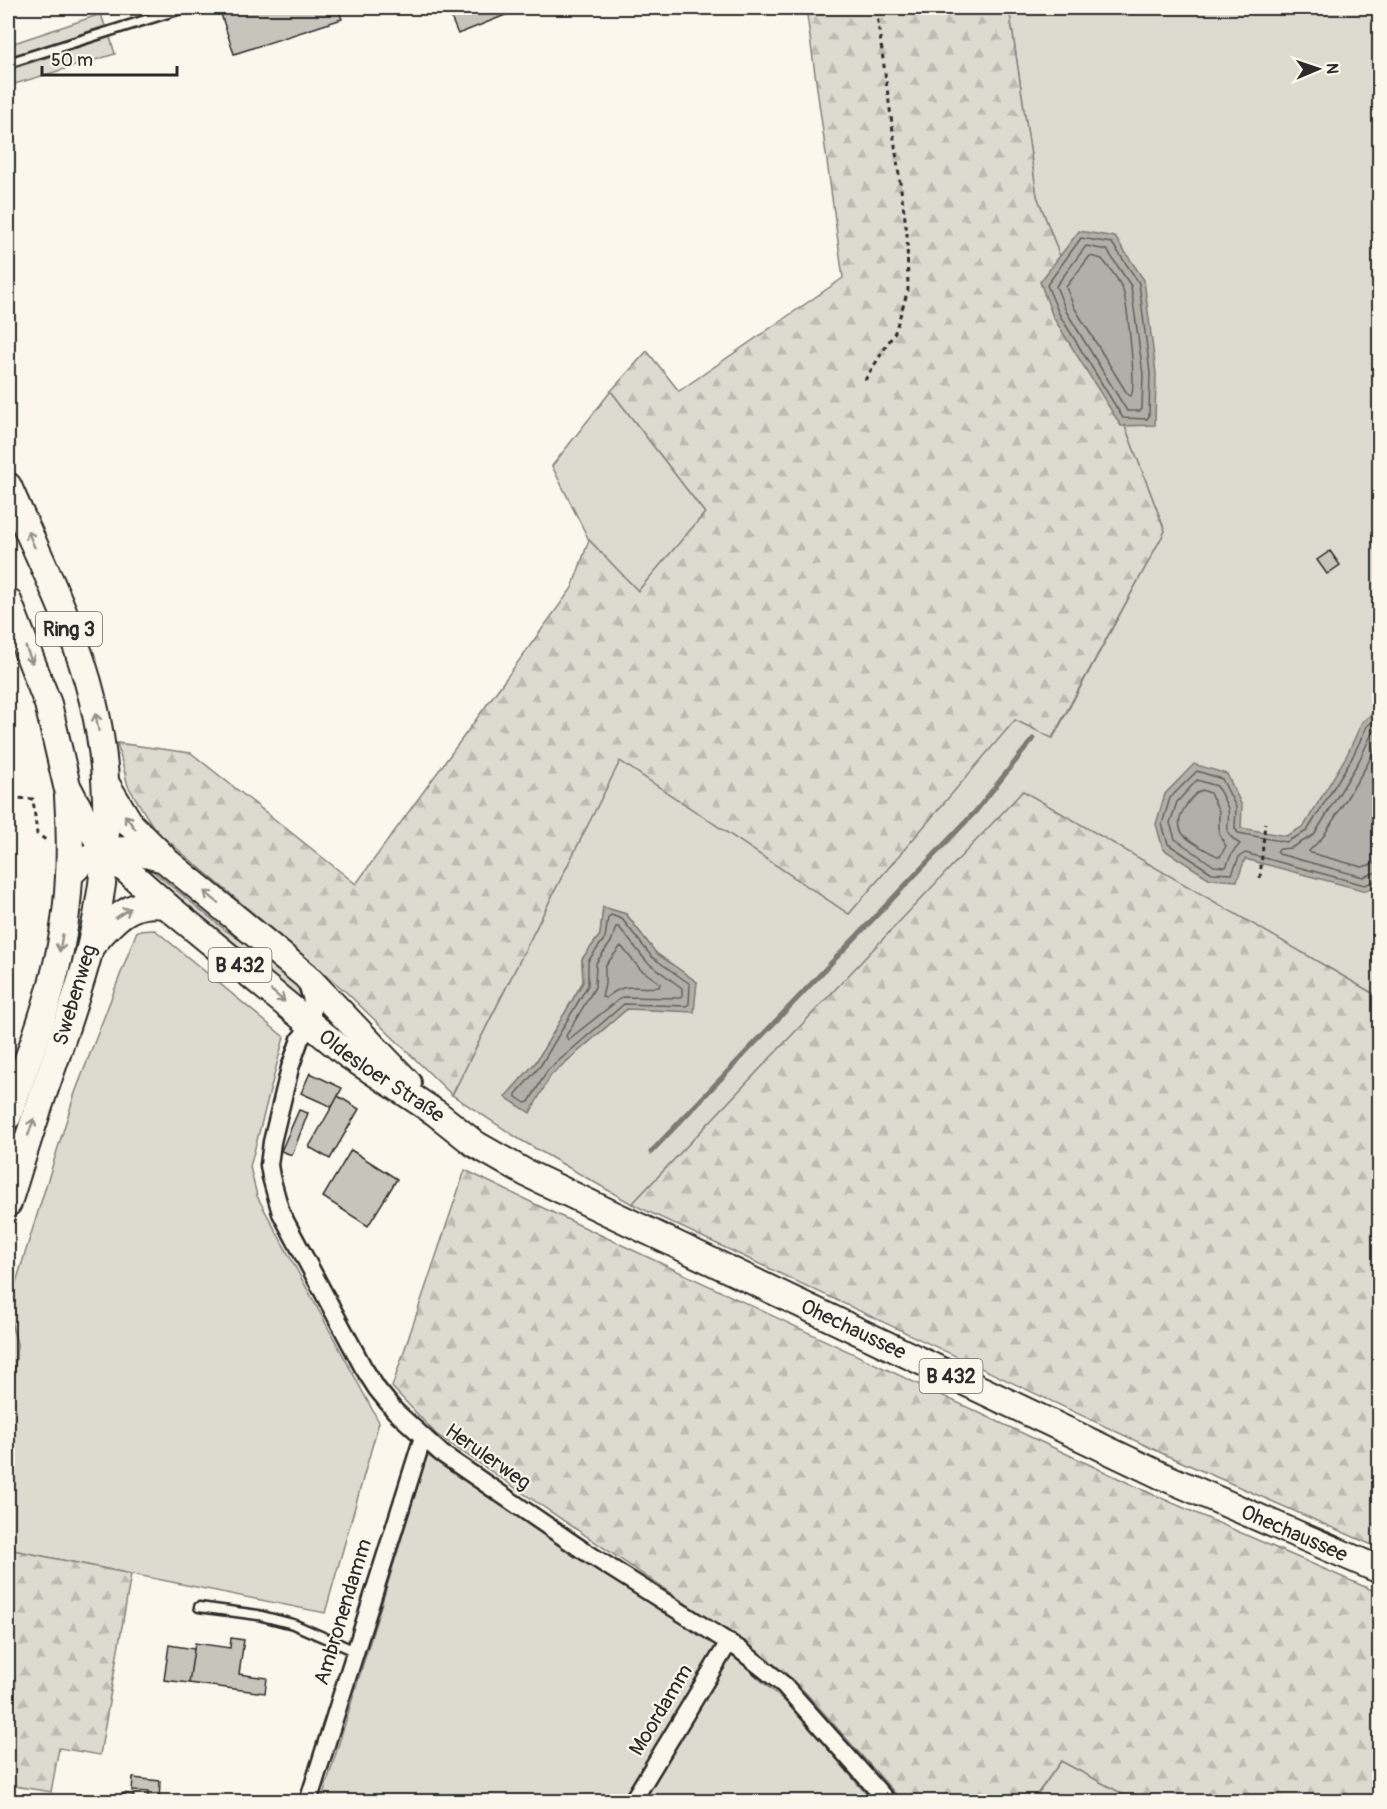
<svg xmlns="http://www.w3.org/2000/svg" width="1387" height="1809" viewBox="0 0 1387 1809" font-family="Pangolin,sans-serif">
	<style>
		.green { fill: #dddad0; stroke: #84827e; stroke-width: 1.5; fill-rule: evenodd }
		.forest { fill: url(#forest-firs); stroke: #84827e; stroke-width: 1.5 }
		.water { fill: #b1afa7; stroke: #7b7a75; stroke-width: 1.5 }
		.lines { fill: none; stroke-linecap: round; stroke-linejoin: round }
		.shore { stroke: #61605d; stroke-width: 1.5 }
		.stream { stroke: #7b7a75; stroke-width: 5 }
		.building { fill: #c7c4bc; stroke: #2b2b2b; stroke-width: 1.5 }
		.lane-casing { stroke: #2b2b2b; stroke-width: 13 }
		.street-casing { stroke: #2b2b2b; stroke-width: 21 }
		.primary-casing { stroke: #2b2b2b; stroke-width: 30 }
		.path { stroke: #2b2b2b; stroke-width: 3; stroke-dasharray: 4.5 4.5; stroke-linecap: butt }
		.lane { stroke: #fbf7ec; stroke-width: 8 }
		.street { stroke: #fbf7ec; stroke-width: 16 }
		.primary { stroke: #fbf7ec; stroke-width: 26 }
		.oneway { stroke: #93918c }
		.labels { text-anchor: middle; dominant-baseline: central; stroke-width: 4.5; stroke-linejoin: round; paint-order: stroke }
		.shield { fill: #fbf7ec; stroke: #696865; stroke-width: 1.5 }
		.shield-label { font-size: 20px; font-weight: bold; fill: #2b2b2b }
		.street-label { font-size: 21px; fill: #2b2b2b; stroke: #fbf7ec }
	</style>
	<defs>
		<pattern id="forest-firs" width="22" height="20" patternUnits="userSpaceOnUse" patternTransform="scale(1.5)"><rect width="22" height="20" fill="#dddad0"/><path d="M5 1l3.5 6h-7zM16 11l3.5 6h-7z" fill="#bebbb3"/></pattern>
	</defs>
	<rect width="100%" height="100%" fill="#fbf7ec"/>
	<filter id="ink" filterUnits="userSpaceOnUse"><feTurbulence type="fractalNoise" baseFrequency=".0167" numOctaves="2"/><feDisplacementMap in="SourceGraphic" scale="12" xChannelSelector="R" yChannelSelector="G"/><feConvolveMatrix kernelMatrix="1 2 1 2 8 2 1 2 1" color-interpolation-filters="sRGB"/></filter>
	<g filter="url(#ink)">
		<path class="green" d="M1009 8H1379V997L1023 792 632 1204 519 1139 452 1095 620 761 849 914 1015 719 1053 738 1165 531 1037 196ZM603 907 626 914 656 953 697 982 627 1009 551 1075 505 1097 536 1062 583 982 582 959 600 935Z
			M101 14 105 26 8 58V45Z
			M110 37 115 54 8 86V70Z
			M611 391 705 513 638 591 589 540 552 466Z
			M134 858 142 862 225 930 276 964 295 980 303 999 302 1001 143 872Z
			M155 930 284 1037 250 1167 257 1196 379 1422 325 1613 8 1549V1443L17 1344 8 1308 75 1093 137 931Z
			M427 1455 732 1655 798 1713 872 1801 321 1802Z
			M1061 1761 1136 1801 1032 1802Z"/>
		<path class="forest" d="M806 8H1009L1037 196 1165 531 1052 738 1015 720 849 914 620 761 452 1095 345 991 155 830 128 786 117 743 191 753 356 884 572 588 589 540 638 591 705 513 611 391 647 351 679 391 843 278Z
			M1023 791 1379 997V1548L1168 1456 632 1204Z
			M465 1170 539 1206 1152 1494 1379 1593V1801H1136L1061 1761 1032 1801H902L806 1693 744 1643 436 1434 392 1387Z
			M8 1313 17 1344 8 1443Z
			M8 1549 131 1574 100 1755 59 1748 51 1792 8 1785Z"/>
		<path class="water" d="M1079 231 1115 237 1144 280 1156 373 1155 425 1121 426 1053 317 1040 282Z
			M1379 708V884L1366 891 1245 859 1237 881 1210 879 1163 849 1156 824 1165 794 1194 764 1227 774 1242 806 1241 828 1286 836 1304 826 1347 755 1362 722Z
			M603 907 626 914 656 953 697 982 694 1012 627 1009 551 1075 530 1113 505 1097 536 1062 583 982 582 959 600 935Z"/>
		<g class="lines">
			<path class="shore" d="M1081 238 1112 243 1139 283 1150 373 1149 416 1147 419 1123 418 1059 314 1047 285Z
				M1086 246 1107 250 1131 286 1143 374 1142 409 1140 411H1127L1066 311 1056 286Z
				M1090 256 1102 259C1109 268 1119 279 1123 290 1127 304 1137 386 1131 396L1128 395 1074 307 1066 287Z
				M1380 716 1367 726 1352 758 1307 831 1286 842 1238 833 1235 828 1236 807 1222 779 1197 771 1170 798 1162 824 1168 844 1212 873 1232 874 1239 857 1245 853 1365 885 1380 879
				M1380 725 1373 731 1359 761 1314 835 1291 848 1280 849 1277 852 1279 854 1363 877 1380 871
				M1380 738 1367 765 1323 837 1309 851 1311 853 1362 867 1380 862
				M1197 780 1217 786C1220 793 1226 801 1228 809 1231 827 1220 831 1240 844L1232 853 1226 867 1214 866 1175 839 1170 823 1177 802Z
				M1202 790 1210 793 1219 811V834L1226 846 1220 857C1212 854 1187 840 1183 834 1172 820 1190 796 1202 790Z
				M611 915 622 919 652 957 690 984 689 1004 686 1006 624 1004 547 1071 529 1102 525 1103 516 1097V1094L541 1065 588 985V961L605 938 608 918Z
				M616 927H619L647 962 682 988V996L679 998 622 997 568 1040 566 1036 595 987 596 963 611 942Z
				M621 946 640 969 660 983 659 987C636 990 627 980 606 998L602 997 605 984V966Z"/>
			<path class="stream" d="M651 1152 976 811 1033 739"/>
		</g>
		<path class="building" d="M219 8H338L342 19 234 54Z
			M447 8H523L458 34Z
			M1330 551 1340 565 1327 574 1317 560Z
			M310 1073 342 1088 332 1107 301 1093Z
			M338 1096 359 1109 330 1159 309 1147Z
			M299 1110 308 1113 292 1155 281 1151Z
			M351 1150 397 1179 368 1226 323 1197Z
			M231 1638 244 1640 239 1674 267 1678 265 1693 189 1683 195 1643 230 1648Z
			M169 1645 194 1649 189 1683 164 1680Z
			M133 1778 160 1781 159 1802H147L148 1792 132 1791Z
			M123 1793 134 1795 133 1802H122Z"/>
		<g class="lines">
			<g class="lane-casing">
				<path id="lane" d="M8 63 184 8
					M199 1607 258 1615 293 1624 355 1651"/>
			</g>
			<g class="street-casing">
				<path id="street" d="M306 979 313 1004 311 1025 300 1039 290 1068 272 1142 269 1165 271 1177 281 1213 363 1367 377 1389 395 1411 441 1453 581 1549 739 1649 784 1685 888 1802
					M308 1802 423 1437
					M632 1802 729 1642"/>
			</g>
			<g class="primary-casing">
				<g id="primary">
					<path d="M8 486C38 556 75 626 93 701 112 779 110 866 91 944 82 982 68 1020 56 1057 39 1105 23 1154 8 1203"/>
					<path id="s1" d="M8 601 48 704 67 786 83 817 105 851 167 906 348 1055 436 1113 475 1144 526 1173 1160 1475 1380 1570"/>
					<path d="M106 784 131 825 162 856"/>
					<path d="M69 875 85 859 105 851 130 850 164 859 305 975 408 1083"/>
					<path d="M91 946C112 921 132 897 167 906"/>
					<path d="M8 1116C25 1066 45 1016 57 964 70 909 72 852 68 796"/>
				</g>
			</g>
			<path class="path" d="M865 380 895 332 908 290 907 233 876 8
				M8 770 12 798 33 799 37 834 49 842
				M1260 878 1265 823"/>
			<use href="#lane" class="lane"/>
			<use href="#street" class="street"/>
			<use href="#primary" class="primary"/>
		</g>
		<defs><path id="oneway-shaft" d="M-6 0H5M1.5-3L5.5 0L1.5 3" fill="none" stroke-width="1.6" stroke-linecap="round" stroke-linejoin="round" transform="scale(1.5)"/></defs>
		<g class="oneway">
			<use href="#oneway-shaft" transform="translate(31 539) rotate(-113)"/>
			<use href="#oneway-shaft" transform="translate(29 655) rotate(68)"/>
			<use href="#oneway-shaft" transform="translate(97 722) rotate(-100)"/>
			<use href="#oneway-shaft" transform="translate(130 822) rotate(-127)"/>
			<use href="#oneway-shaft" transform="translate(211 897) rotate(-141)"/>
			<use href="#oneway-shaft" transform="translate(123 913) rotate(-33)"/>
			<use href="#oneway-shaft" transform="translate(61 943) rotate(100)"/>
			<use href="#oneway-shaft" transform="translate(278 996) rotate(40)"/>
			<use href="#oneway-shaft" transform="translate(31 1127) rotate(-71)"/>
		</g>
	</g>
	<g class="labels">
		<g class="shield">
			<rect x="36" y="612" width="66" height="34" rx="4.5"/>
			<rect x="208.5" y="948" width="63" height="34" rx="4.5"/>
			<rect x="919.5" y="1359" width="63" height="34" rx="4.5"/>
		</g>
		<g class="shield-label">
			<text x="69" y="629">Ring 3</text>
			<text x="240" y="965">B 432</text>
			<text x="951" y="1376">B 432</text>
		</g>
		<g class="street-label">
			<text transform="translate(75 995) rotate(-73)">Swebenweg</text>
			<text stroke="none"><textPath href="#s1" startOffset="627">Oldesloer Straße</textPath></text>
			<text stroke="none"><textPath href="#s1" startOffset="1164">Ohechaussee</textPath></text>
			<text transform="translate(488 1457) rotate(35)">Herulerweg</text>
			<text stroke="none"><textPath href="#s1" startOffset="1650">Ohechaussee</textPath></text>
			<text transform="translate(343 1612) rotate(-73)">Ambronendamm</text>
			<text transform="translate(661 1710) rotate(-59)">Moordamm</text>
		</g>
	</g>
	<rect width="1387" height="1809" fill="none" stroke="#fbf7ec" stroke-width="30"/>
	<rect x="15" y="15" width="1357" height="1779" fill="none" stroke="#2b2b2b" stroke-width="2" filter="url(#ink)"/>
	<g transform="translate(1318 69) rotate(88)" stroke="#fbf7ec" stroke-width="4.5" paint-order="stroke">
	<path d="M0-4.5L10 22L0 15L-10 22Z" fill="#2b2b2b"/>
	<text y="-9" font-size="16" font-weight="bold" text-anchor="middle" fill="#2b2b2b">N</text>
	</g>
	<path d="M42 66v9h135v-9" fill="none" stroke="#2b2b2b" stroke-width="3"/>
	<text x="51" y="66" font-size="18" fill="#2b2b2b" stroke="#fbf7ec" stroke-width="4.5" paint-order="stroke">50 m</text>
</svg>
